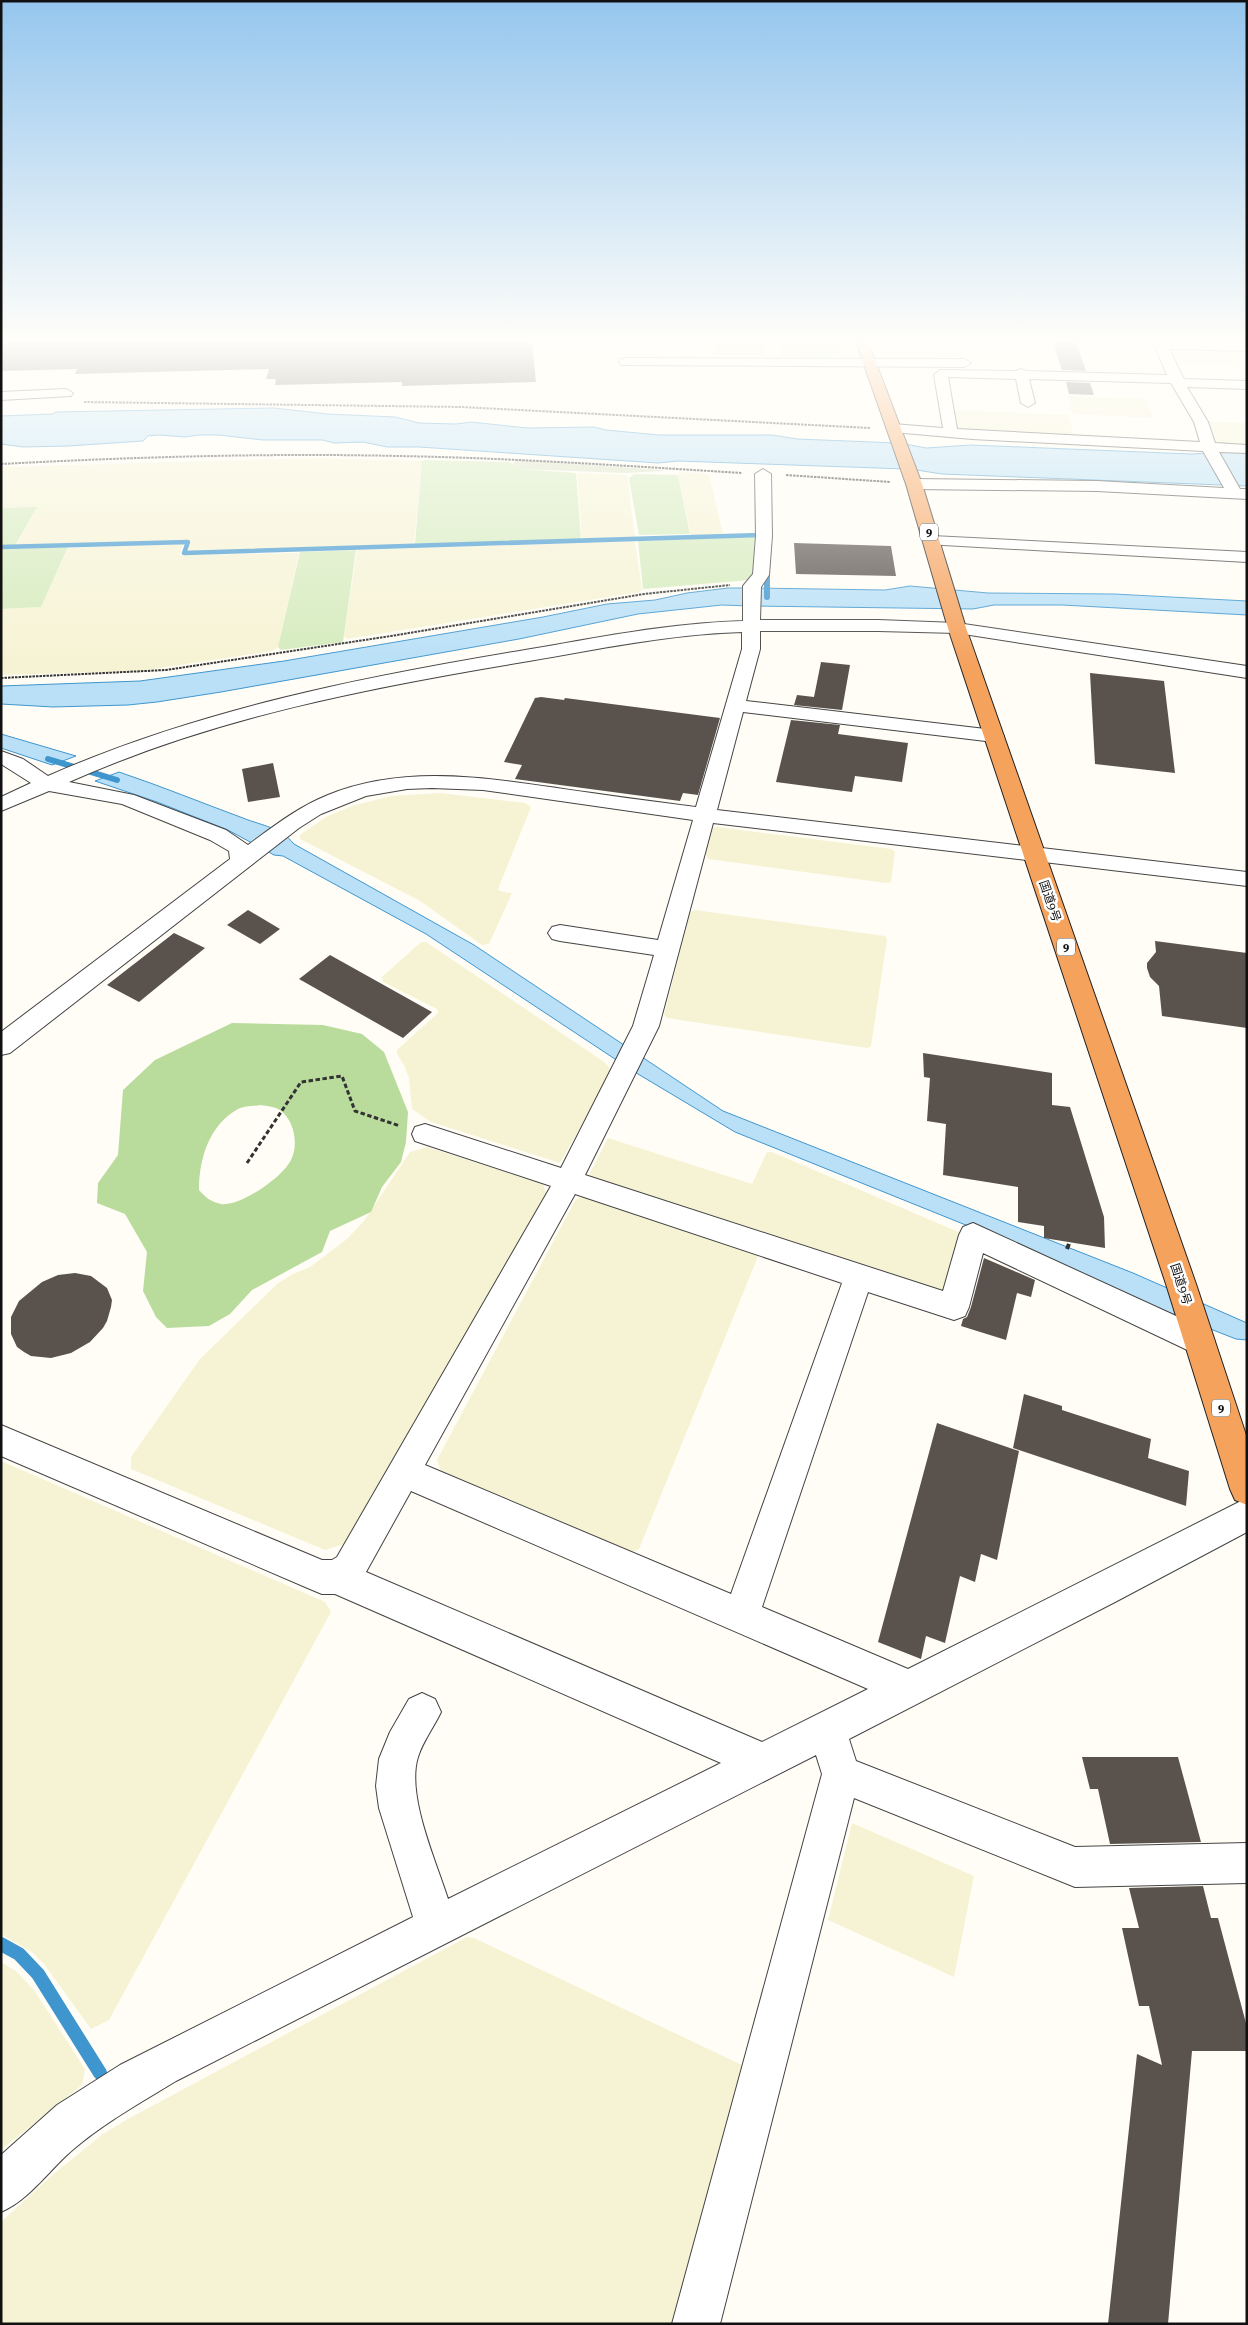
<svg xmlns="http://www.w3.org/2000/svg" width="1248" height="2325" viewBox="0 0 1248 2325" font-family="'Roboto Serif','Noto Sans JP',serif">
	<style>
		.farmland { fill: #f6f3d4 }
		.green { fill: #d5ebbd }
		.forest { fill: #b9dc9c; fill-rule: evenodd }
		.cemetery { fill: #d9e3c4 }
		.water { fill: #b9e0f7; stroke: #3f96cf }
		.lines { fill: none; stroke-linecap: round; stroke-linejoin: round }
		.stream-far2 { stroke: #3f96cf; stroke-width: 4.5 }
		.stream-far1 { stroke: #3f96cf; stroke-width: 6 }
		.stream { stroke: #3f96cf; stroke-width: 14 }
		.building { fill: #5a524d }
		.minor-casing { stroke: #444; stroke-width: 2 }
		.highway-casing { stroke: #222; stroke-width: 2 }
		.path-far2 { stroke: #333; stroke-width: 2; stroke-dasharray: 2.5 1; stroke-linecap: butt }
		.path-far1 { stroke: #333; stroke-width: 3; stroke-dasharray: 4.5 2.5; stroke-linecap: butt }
		.path { stroke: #333; stroke-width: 4; stroke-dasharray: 5.5 3; stroke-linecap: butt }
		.minor { fill: #fff; fill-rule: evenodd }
		.highway { fill: #f5a25d; fill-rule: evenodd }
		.labels { text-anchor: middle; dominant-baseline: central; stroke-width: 5; stroke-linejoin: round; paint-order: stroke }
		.shield { fill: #fff; stroke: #585858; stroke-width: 1 }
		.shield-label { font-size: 11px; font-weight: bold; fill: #111 }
		.street-label { font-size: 12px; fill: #111; stroke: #fff }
	</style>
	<rect width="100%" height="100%" fill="#fffdf5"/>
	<path class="farmland" d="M1175 347 1247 350V366L1175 364 1169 350Z
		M1067 396 1146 399 1154 418 1073 414Z
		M952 410 1069 415 1074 436 959 428 956 427Z
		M1205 421 1247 423V446L1216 444Z
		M320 458 422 461 414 544 190 552 187 550 191 541 189 540 19 546 17 544 37 507 1 508V467Z
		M681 472 709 474 723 534 691 535 678 473Z
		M577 473 627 475 635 538 582 539Z
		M635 541 642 590 639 592 347 639 344 636 357 550Z
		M181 543 183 544 179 554 182 555 299 553 278 647 272 651 140 671 1 675V609L41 607 68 548Z
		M440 793 525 803 531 807 498 889 500 891 512 893 489 944 482 945 420 901 300 839V835L326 817 352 806 391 796Z
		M717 827 892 849 895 852 891 882 886 883 708 859 704 851 710 828Z
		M695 910 885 936 887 939 871 1046 867 1048 667 1018 664 1015 690 912Z
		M421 942H426L603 1061 609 1067 611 1073 560 1163 431 1122 412 1109 409 1078 404 1065 397 1054V1050L438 1013 437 1009 383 982 382 977Z
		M608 1138 752 1184 767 1152H772L963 1234 952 1297 588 1177Z
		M427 1147 543 1184 547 1195 344 1544 325 1550 131 1469V1457L200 1359 277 1284 291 1275 310 1267 347 1239 364 1221 410 1152Z
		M592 1194 759 1254 639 1549 632 1552 441 1471 437 1460 576 1199Z
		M1 1461 325 1602 331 1612 109 2020 91 2029 44 1964 32 1952 1 1934Z
		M852 1823 974 1876 954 1977 828 1920Z
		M467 1937 474 1938 742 2065 751 2077 685 2324H1V2222L50 2177 103 2134 126 2120Z
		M1 1962 16 1971 34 1990 85 2069 82 2085 1 2150Z"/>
	<path class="green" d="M716 342H766L764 355H714Z
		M781 342H836L840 354 824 357 781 355Z
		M425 460 509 462 521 469 576 473 581 539 415 544 422 461Z
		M634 474 678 475 690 534 639 535 629 478Z
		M37 507 15 546 1 547V508Z
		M758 537 757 565 750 580 643 589 638 541Z
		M68 547 41 607 1 609V549Z
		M356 550 343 642 281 650 278 647 300 552Z"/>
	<path class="forest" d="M232 1023 323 1025 362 1034 384 1052 408 1112 406 1142 401 1162 382 1187 371 1212 330 1231 322 1252 252 1290 230 1314 209 1326 167 1328 156 1317 143 1291 147 1252 125 1214 97 1203 98 1183 118 1155 123 1090 155 1060ZM261 1105C267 1106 275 1107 280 1110 294 1120 299 1144 291 1160 283 1177 240 1207 221 1204 211 1202 205 1197 199 1190 199 1159 209 1125 238 1109 244 1106 254 1106 261 1105Z"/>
	<path class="cemetery" d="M516 460 663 470V471L624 473 521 469 513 464Z"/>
	<path class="water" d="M274 408 327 414 395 417 419 423 456 424 471 422 527 428 594 427 606 430 659 435H772L797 439 897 443 906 469 678 461 658 463 419 447H387L363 442 334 443 323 440H263L218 435H199L185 437 159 435 148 436 143 441 68 446 23 447 1 444V416L53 414 55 412Z
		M900 443 926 448 971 445 1191 454 1227 452 1247 453V486L942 474 910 469Z
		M910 586 988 593 1114 594 1247 601V615L1062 605H994L973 609 752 606 753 588 885 590Z
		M728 588H751L750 606 722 605 638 614 519 639 221 692 157 702 128 705 53 707 1 704V686L140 681 284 661 543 617 607 604 655 600 687 593Z
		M1 734 76 756 52 765 1 748Z
		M119 772C161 786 202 803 243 818 263 826 280 827 294 844L474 945 723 1111 1133 1273 1247 1323V1340L1236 1339 1144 1303 1055 1261 735 1132 633 1071 426 934 283 856 274 855 228 830 157 802 95 781Z"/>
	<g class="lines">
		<path class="stream-far2" d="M1 547 188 542 184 553 760 535"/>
		<path class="stream-far1" d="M767 567V597
			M48 759 117 780"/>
		<path class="stream" d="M1 1944 19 1954 38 1974 100 2073"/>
	</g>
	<path class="building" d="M1 342H532L536 382 402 386V382L275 385 276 379H266L269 369 75 374 77 369 1 371Z
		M1053 342H1076L1086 371 1062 370Z
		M1066 382 1090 383 1094 395 1069 394Z
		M794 543 891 546 896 576 796 574Z
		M821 662 850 665 842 710 794 705 797 695 814 697Z
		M1090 673 1164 681 1175 773 1095 764Z
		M541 697 564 700 565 698 720 718 698 795 683 793 680 801 515 779 522 765 504 762 535 698Z
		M791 720 840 725 838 734 908 743 902 782 855 776 852 792 776 782Z
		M273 763 280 797 248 802 242 769Z
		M248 910 280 929 260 944 227 925Z
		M174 933 205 948 139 1002 107 985Z
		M1155 941 1247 953V1028L1162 1016 1159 986 1150 977 1147 968V963L1156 952Z
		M330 955 432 1012 403 1038 299 979Z
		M923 1053 1052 1073V1105L1070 1107 1104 1217 1105 1248 1044 1238V1226L1018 1222V1187L943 1175 946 1124 927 1121 930 1078 924 1077Z
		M984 1258 1035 1280 1031 1297 1017 1293 1006 1340 961 1326 963 1319 967 1317 971 1307Z
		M75 1273 91 1276 107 1288 112 1300 111 1307 107 1321 103 1328 90 1342 71 1353 51 1358 31 1356 24 1352 17 1347 11 1334V1317L19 1301 42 1282 58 1275Z
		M1024 1394 1062 1406V1410L1151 1439 1148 1458 1189 1471 1186 1506 1013 1448Z
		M937 1423 1019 1451 997 1560 981 1554 975 1582 960 1576 945 1643 926 1636 921 1659 878 1642Z
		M1082 1757H1178L1201 1842 1110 1844 1098 1789H1090Z
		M1203 1886 1211 1918H1218L1247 2027V2051H1192L1168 2324H1108L1137 2054 1162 2065 1149 2006H1139L1122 1928H1139L1129 1888Z"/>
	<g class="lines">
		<g class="minor-casing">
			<path id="minor" d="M1153 342 1247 343V351L1169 349 1184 379 1247 381V389L1187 387 1208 422 1215 443 1247 445V453L1219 452 1240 489H1247V499L1097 491 914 489 909 487 906 484 909 481 914 479 1097 481 1224 488 1203 451 972 439 893 432 886 428 893 424 943 428 934 375 940 370 1016 371 1021 369 1026 371 1167 375ZM948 377 1016 379 1021 403 1028 407 1035 403 1029 379 1171 383 1194 422 1200 442 957 429Z
				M626 358 964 359 971 363 964 367 621 365 619 362 621 359Z
				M66 389 73 393 71 396 1 400V392Z
				M763 469 771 474 772 536 769 575 761 587 760 620H878L957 623 1247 666V678L957 633 878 631H760V649L746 701 994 730 1001 732 1004 736 1001 740 994 742 743 712 717 810 1247 872V886L713 823 659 1026 585 1175 943 1291 959 1235 963 1227 973 1223 1211 1332 1215 1342 1211 1352 1200 1356 983 1253 969 1307 965 1316 954 1320 868 1292 762 1607 908 1669 1247 1498V1532L1115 1602 849 1739 856 1761 1075 1847 1247 1843V1883L1075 1887 854 1798 720 2324H672L822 1774 816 1755 176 2081C142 2102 107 2121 76 2147 51 2167 31 2199 1 2212V2155L57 2105 120 2065 413 1917 379 1808 376 1786 379 1759 390 1732 409 1699 422 1693 435 1699 441 1712C434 1727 423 1741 418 1757 406 1795 436 1861 448 1899L721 1763 335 1594H322L310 1589 1 1456V1425L322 1560H332L337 1557 551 1186 415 1141 412 1134 415 1127 425 1124 561 1168 633 1026 654 955 560 941 552 939 548 933 552 927 560 925 658 940 693 820 483 790 432 788 407 789 366 796 321 814 299 828 10 1053 1 1055V1032L230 859 229 851 210 840 122 804 49 791 1 811V797L31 783 1 764V751L23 759 48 776C200 709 362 677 525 650 597 638 669 623 743 621V586L753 574 756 536 755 474ZM742 632V649L696 807C650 801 603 795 557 788 481 777 402 765 328 795 298 807 274 826 248 845L226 830 134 795 69 782C215 717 371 687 529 661 599 649 670 634 742 632ZM575 1194 842 1283 731 1594 425 1465ZM411 1491 868 1689 762 1742 366 1572Z
				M932 536 1247 552V562L926 544 924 541 926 538Z"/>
		</g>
		<g class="highway-casing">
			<path id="highway" d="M856 342H868L922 484 966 628 1196 1284 1247 1438V1505L1235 1500 1230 1489 1166 1284 948 628 906 484Z"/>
		</g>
		<path class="path-far2" d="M84 402 461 407 870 428
			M1 464C133 457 266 453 398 456 513 458 627 466 742 473
			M786 475 890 482
			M1 678 166 670 391 636 644 594 730 585"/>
		<path class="path-far1" d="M247 1163 301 1082 342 1076 355 1111 400 1126"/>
		<path class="path" d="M1067 1249 1070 1241"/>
		<use href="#minor" class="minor"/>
		<use href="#highway" class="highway"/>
	</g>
	<linearGradient id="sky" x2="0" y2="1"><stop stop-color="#95c6ee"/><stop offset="0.51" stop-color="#fffefa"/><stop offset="1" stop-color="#fffefa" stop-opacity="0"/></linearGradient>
	<rect width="1248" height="667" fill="url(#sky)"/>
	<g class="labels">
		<g class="shield">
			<rect x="920" y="523.5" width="18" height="17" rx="4"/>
			<rect x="1057" y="938.5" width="18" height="17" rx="4"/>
			<rect x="1212" y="1399.5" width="18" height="17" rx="4"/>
		</g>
		<g class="shield-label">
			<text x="929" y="532">9</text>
			<text x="1066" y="947">9</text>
			<text x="1221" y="1408">9</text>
		</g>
		<g class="street-label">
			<text transform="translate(1050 901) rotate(71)">国道9号</text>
			<text transform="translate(1181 1284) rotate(72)">国道9号</text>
		</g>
	</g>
	<rect width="1248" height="2325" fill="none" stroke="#111111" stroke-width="5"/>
</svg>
